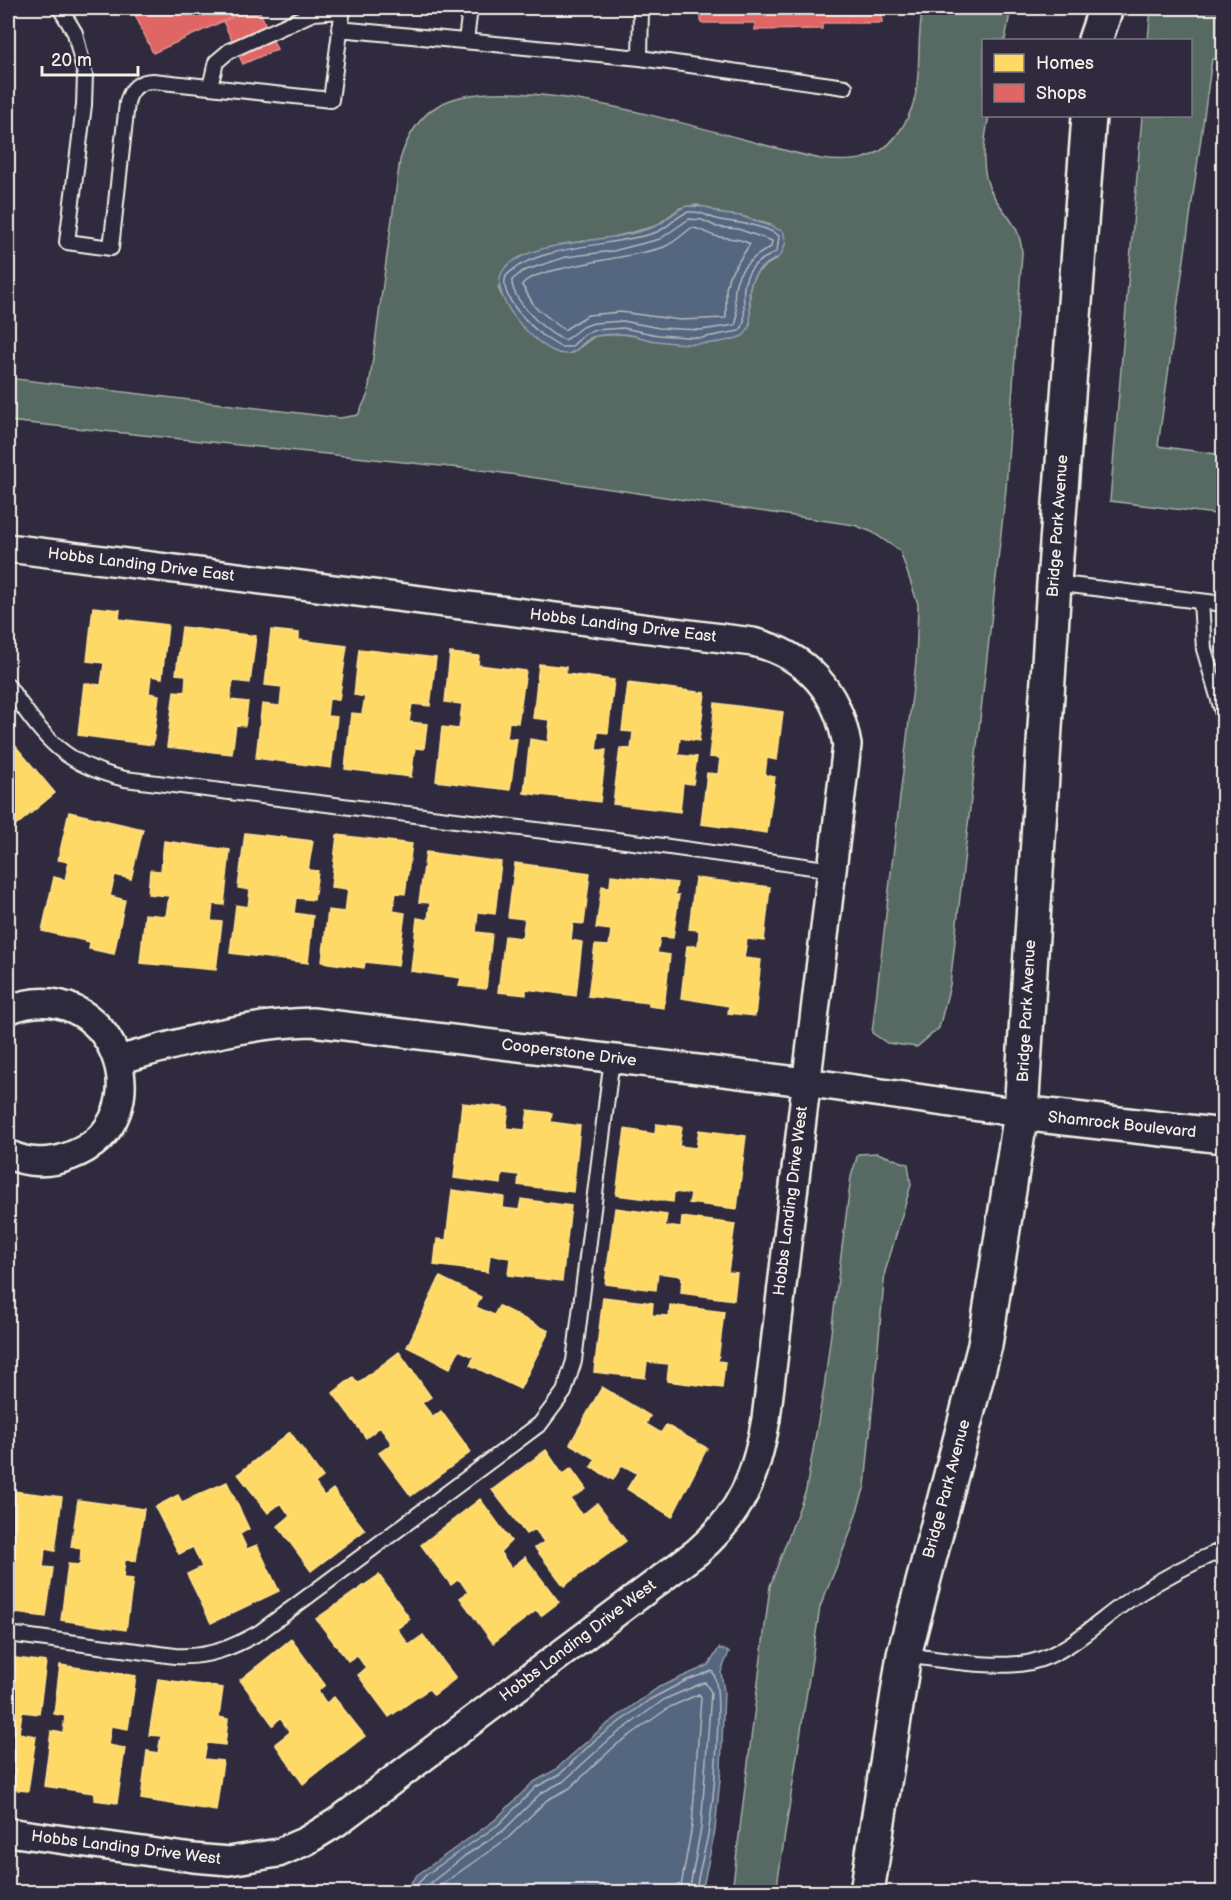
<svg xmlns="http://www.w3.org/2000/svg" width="1231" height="1900" viewBox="0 0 1231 1900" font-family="'Balsamiq Sans',sans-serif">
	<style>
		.green { fill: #566a64; stroke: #a5aea6; stroke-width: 1.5; fill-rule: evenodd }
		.water { fill: #556680; stroke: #959eaa; stroke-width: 1.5 }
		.homes { fill: #ffd966; stroke: #fce08d; stroke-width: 1.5 }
		.shops { fill: #e06666; stroke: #e6908d; stroke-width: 1.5 }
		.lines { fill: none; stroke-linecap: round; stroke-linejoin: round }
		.shore { stroke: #b4b9be; stroke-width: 1.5 }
		.lane-casing { stroke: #f4f1e8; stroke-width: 18 }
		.street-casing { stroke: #f4f1e8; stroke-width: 32 }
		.secondary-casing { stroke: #f4f1e8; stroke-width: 38 }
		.lane { stroke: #2f2a3d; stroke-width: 14 }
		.street { stroke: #2f2a3d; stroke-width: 27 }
		.secondary { stroke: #2f2a3d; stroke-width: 33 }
		.labels { text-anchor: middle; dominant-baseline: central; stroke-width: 6; stroke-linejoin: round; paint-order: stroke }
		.street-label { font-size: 16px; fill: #f4f1e8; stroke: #2f2a3d }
	</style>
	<rect width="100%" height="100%" fill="#2f2a3d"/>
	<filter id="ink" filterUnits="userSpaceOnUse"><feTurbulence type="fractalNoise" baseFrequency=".0167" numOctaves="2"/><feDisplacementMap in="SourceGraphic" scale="12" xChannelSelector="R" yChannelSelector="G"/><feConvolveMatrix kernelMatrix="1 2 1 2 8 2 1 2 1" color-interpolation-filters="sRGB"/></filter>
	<g filter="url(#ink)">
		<path class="green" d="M923 8H1011L1005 40H984V116H989C984 140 979 172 993 195 1007 218 1020 224 1022 253L1006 489 950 985 939 1028 917 1047 887 1043 872 1033 916 662 918 604 900 551 872 532 854 525 489 471 8 421V378L340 418 358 415 368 394 400 160C406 139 419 116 439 105 516 63 734 141 821 159 851 163 877 161 896 136 929 95 913 54 923 8ZM697 205 722 214 741 216 774 226 777 259C739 278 753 292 750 325L732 340 679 343 622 334 595 336 572 353H559C537 333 508 315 498 287L517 259 563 244 610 238 656 226 680 208Z
			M1151 8H1223V60L1212 59 1158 446 1223 455V515L1110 501 1142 116H1190V40H1148Z
			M877 1153 908 1164 911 1185 885 1272 865 1486 849 1536 820 1607 776 1892H732L770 1586 806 1490 824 1388 851 1177 858 1154Z"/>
		<path class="water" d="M686 206 706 207 722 214 741 216 783 231 786 242 781 255C774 261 764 263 758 271 738 293 761 319 743 336 717 346 685 345 657 341 646 340 634 334 622 334 613 334 599 334 590 338 581 343 577 354 564 354 540 353 477 289 508 265 542 237 614 244 656 226 667 221 675 210 686 206Z
			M719 1648 729 1652 721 1672 724 1691 721 1769 715 1830 702 1892H403L417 1875 495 1820 532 1783 555 1770 603 1727 659 1687 709 1665Z"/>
		<path class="homes" d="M93 607 120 610 119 619 168 625 162 678 151 676 149 693 159 695 153 745 78 735 84 683 101 685 104 663 87 661Z
			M182 627 256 636 250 683 233 681 230 700 248 702 245 726 236 725 232 754 167 747 174 691 185 692 186 675 176 674Z
			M271 630 299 633V640L347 646 339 700 329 699 327 716 337 717 331 768 256 758 262 704 280 706 282 687 265 685Z
			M359 649 436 658 430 706 412 704 409 722 427 724 424 749 415 748 411 777 345 769 351 713 362 714 365 697 354 695Z
			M450 653 479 656 478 665 526 671 518 723 509 722 507 738 517 739 510 790 436 781 442 727 459 729 462 704 445 702Z
			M539 664 566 667V674L614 680 608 733 598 732 596 750H606L600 802 524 793 530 739 548 742 550 720 533 718Z
			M628 683 705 693 699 741 680 738 678 755 697 757 693 784 683 783 680 812 613 804 620 748 631 749 633 732 622 731Z
			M715 703 783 712 777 760 767 758 765 775 775 777 767 833 701 824 707 773 718 774 720 758 709 757Z
			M13 743 55 793 12 829 8 823V748Z
			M69 812 143 829 131 879 115 875 110 896 125 900 114 954 89 949 90 942 42 931 54 877 65 880 69 862 58 860Z
			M245 833 313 841 308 870 318 871 314 900 296 898 294 913 313 916 308 963 230 953 236 905 248 907 250 890 238 888Z
			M337 835 412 844 405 894 396 893 393 911 405 913 398 966 365 962 364 968 322 962 328 910 345 912 348 889 331 887Z
			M164 841 230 850 224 905 213 904 211 921 222 922 216 970 140 963 145 914 166 916 169 896 148 894 150 870 161 871Z
			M426 852 501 862 495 914 478 912 476 932 492 934 486 989 459 986 461 978 411 971 417 918 428 920 430 903 419 902Z
			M515 863 590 873 584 924 573 923 571 940 582 942 576 996 526 989V995L498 992 505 936 522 938 525 919 508 917Z
			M611 875 677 883 675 895H679L673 938 660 937 657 953 670 955 664 1008 649 1006V1003L588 996 595 945 609 946 611 930 596 928 602 886 610 887Z
			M695 878 770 887 764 941 747 939 744 958 761 960 755 1016 728 1013 729 1006 681 998 687 946H698L699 930 689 929Z
			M462 1103 509 1108 506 1128 525 1130 528 1110 552 1113 551 1122 580 1126 573 1192 518 1185 519 1175 502 1173 501 1184 454 1178Z
			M656 1124 682 1127 679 1146 696 1148 699 1130 746 1136 737 1209 689 1203 691 1194 674 1192 673 1202 616 1195 625 1129 655 1134Z
			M452 1190 504 1197 503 1208 519 1210 521 1199 571 1206 562 1281 508 1275 510 1258 490 1255 488 1272 434 1265 437 1239 446 1240Z
			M615 1208 667 1215 665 1226 681 1228 682 1217 735 1224 728 1272 737 1273 734 1300 681 1293 682 1276 658 1273 656 1290 605 1284Z
			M440 1277 481 1297 476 1307 494 1315 499 1306 549 1331 520 1389 470 1365 474 1357 459 1350 450 1368 407 1347Z
			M603 1297 653 1303 652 1315 669 1316 670 1305 724 1312 718 1361 725 1362 722 1388 667 1381 669 1364 647 1362 645 1378 594 1372Z
			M399 1352 431 1397 422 1403 433 1417 441 1411 471 1452 411 1496 379 1453 392 1444 380 1427 366 1438 333 1393 353 1377 358 1383Z
			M602 1387 650 1416 646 1424 661 1433 666 1425 707 1448 672 1517 627 1489 637 1473 622 1465 613 1480 591 1467 596 1459 570 1444Z
			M290 1432 323 1477 315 1483 324 1496 333 1489 365 1530 311 1571 278 1526 290 1516 281 1503 268 1513 238 1474Z
			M546 1450 563 1475 571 1468 586 1489 571 1499 582 1515 597 1503 626 1541 564 1586 535 1548 544 1542 535 1529 526 1534 492 1490Z
			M8 1482 14 1483 13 1491 62 1497 55 1551 45 1549 43 1567 53 1568 46 1617 8 1612Z
			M227 1482 249 1529 240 1534 247 1549 257 1545 279 1591 211 1623 187 1574 202 1567 193 1547 179 1554 155 1507 178 1495 182 1502Z
			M480 1499 511 1541 500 1552 511 1568 525 1557 559 1602 541 1616 537 1610 493 1643 460 1598 468 1592 459 1579 451 1585 421 1545Z
			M78 1500 144 1509 136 1561 125 1560 123 1578 133 1579 126 1630 61 1620 68 1564 80 1565 81 1549 71 1547Z
			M379 1575 410 1619 397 1629 409 1645 423 1635 456 1678 434 1695 429 1689 389 1717 358 1675 366 1668 357 1655 348 1661 316 1619Z
			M291 1639 325 1685 318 1691 326 1703 334 1697 365 1736 303 1784 275 1744 290 1732 280 1718 273 1725 240 1680Z
			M8 1657 46 1662 39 1714 22 1712 19 1733 36 1736 28 1791 8 1789Z
			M60 1665 136 1676 128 1729 111 1726 108 1745 125 1748 117 1803 94 1800V1793L44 1786 51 1731 63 1733 65 1716 54 1714Z
			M158 1679 223 1688 219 1717 228 1719 225 1745 207 1743 204 1759 223 1761 216 1811 141 1799 147 1751 158 1753 161 1736 149 1735Z"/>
		<path class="shops" d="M132 8H252L153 53Z
			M252 8H258L277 49 243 64 223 21Z
			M701 8H882V23H822V29L755 30V23H701Z"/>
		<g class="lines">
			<path class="shore" d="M688 212C704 211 706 217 720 220 736 223 766 225 779 236L777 251C769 257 759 259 753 267 733 290 753 318 739 331L701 338 658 335 623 328 595 330 585 334 571 347H561C542 339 497 299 506 276 536 244 615 247 657 232 669 227 676 216 688 212Z
				M689 219 702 220 717 227 738 229 772 241 771 247C749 259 731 274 735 302 736 310 739 318 735 325L701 330 659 328 623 321 594 323 582 327 565 340C547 334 511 300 512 280L523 271 566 257 613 251 660 239Z
				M691 228C701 228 706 234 715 236 728 239 739 237 750 244L729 276 726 289V318L680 320 620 312 588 315 564 330 535 307 522 285C529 268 639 257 664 247 674 243 682 235 691 228Z
				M410 1892 427 1874 498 1825 536 1787 559 1775 595 1740 649 1700 687 1680 712 1671C725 1688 713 1802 709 1828 706 1850 698 1871 696 1892
				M419 1892 466 1855 503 1831 541 1793 564 1781 611 1738 665 1699 705 1682 711 1692 701 1828 689 1892
				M431 1892 508 1838 547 1800 570 1788 616 1745 670 1707 699 1694 701 1697 692 1826 680 1892"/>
			<g class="lane-casing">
				<path id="lane" d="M60 8 75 33 85 75 84 105 67 242 111 248 127 103C130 89 139 81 153 81L331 100 343 8
					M339 29 640 58 845 87
					M466 41 470 8
					M640 58 641 8
					M210 87 216 62 229 51 313 13 342 11
					M1054 583 1224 604
					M1201 601 1204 649 1224 717
					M8 686C44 737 61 764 125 779L641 843 833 870
					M8 1634 175 1656C208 1658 232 1648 260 1632L540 1424 564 1392 574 1361 612 1058
					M904 1655C939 1659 997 1670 1031 1662 1070 1653 1102 1617 1135 1596 1163 1578 1193 1562 1224 1549"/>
			</g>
			<g class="street-casing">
				<path id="street" d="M8 548 753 642C806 655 838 691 847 745L766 1419C756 1476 742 1513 697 1552L337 1822 306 1841 278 1853 229 1861 193 1858 8 1832
					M8 1010C111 968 169 1119 70 1156 50 1164 27 1164 8 1154
					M118 1060C184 1042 242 1024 312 1022L805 1082 1021 1113"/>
			</g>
			<g class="secondary-casing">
				<path id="secondary" d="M1095 40 1106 8
					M1021 1113 1224 1136
					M867 1892 904 1655 985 1345 1021 1113 1054 583 1089 116"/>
			</g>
			<use href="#lane" class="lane"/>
			<use href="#street" class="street"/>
			<use href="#secondary" class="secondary"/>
		</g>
	</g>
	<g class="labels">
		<g class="street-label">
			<text transform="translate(1058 526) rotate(-86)">Bridge Park Avenue</text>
			<text transform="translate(141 565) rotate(7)">Hobbs Landing Drive East</text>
			<text transform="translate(623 626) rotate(7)">Hobbs Landing Drive East</text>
			<text transform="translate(1027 1011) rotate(-87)">Bridge Park Avenue</text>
			<text transform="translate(569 1053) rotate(7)">Cooperstone Drive</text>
			<text transform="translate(1122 1125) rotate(6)">Shamrock Boulevard</text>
			<text transform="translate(791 1201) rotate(-83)">Hobbs Landing Drive West</text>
			<text transform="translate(947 1489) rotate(-75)">Bridge Park Avenue</text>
			<text transform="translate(578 1641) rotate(-37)">Hobbs Landing Drive West</text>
			<text transform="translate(126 1848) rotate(7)">Hobbs Landing Drive West</text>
		</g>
	</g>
	<rect width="1231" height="1900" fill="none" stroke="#2f2a3d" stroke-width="30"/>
	<rect x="15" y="15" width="1201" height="1870" fill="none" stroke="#f4f1e8" stroke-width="2" filter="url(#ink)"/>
	<rect x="982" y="39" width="210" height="78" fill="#2f2a3d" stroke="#7e7a81" stroke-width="1.5"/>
	<rect x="994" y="54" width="30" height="18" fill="#ffd966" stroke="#7e7a81" stroke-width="1.5"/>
	<text x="1036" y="69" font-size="18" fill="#f4f1e8">Homes</text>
	<rect x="994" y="84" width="30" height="18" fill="#e06666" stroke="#7e7a81" stroke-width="1.5"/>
	<text x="1036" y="99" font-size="18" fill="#f4f1e8">Shops</text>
	<path d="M42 66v9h96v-9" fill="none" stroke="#f4f1e8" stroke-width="3"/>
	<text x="51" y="66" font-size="18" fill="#f4f1e8" stroke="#2f2a3d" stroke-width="4.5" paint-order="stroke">20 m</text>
</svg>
